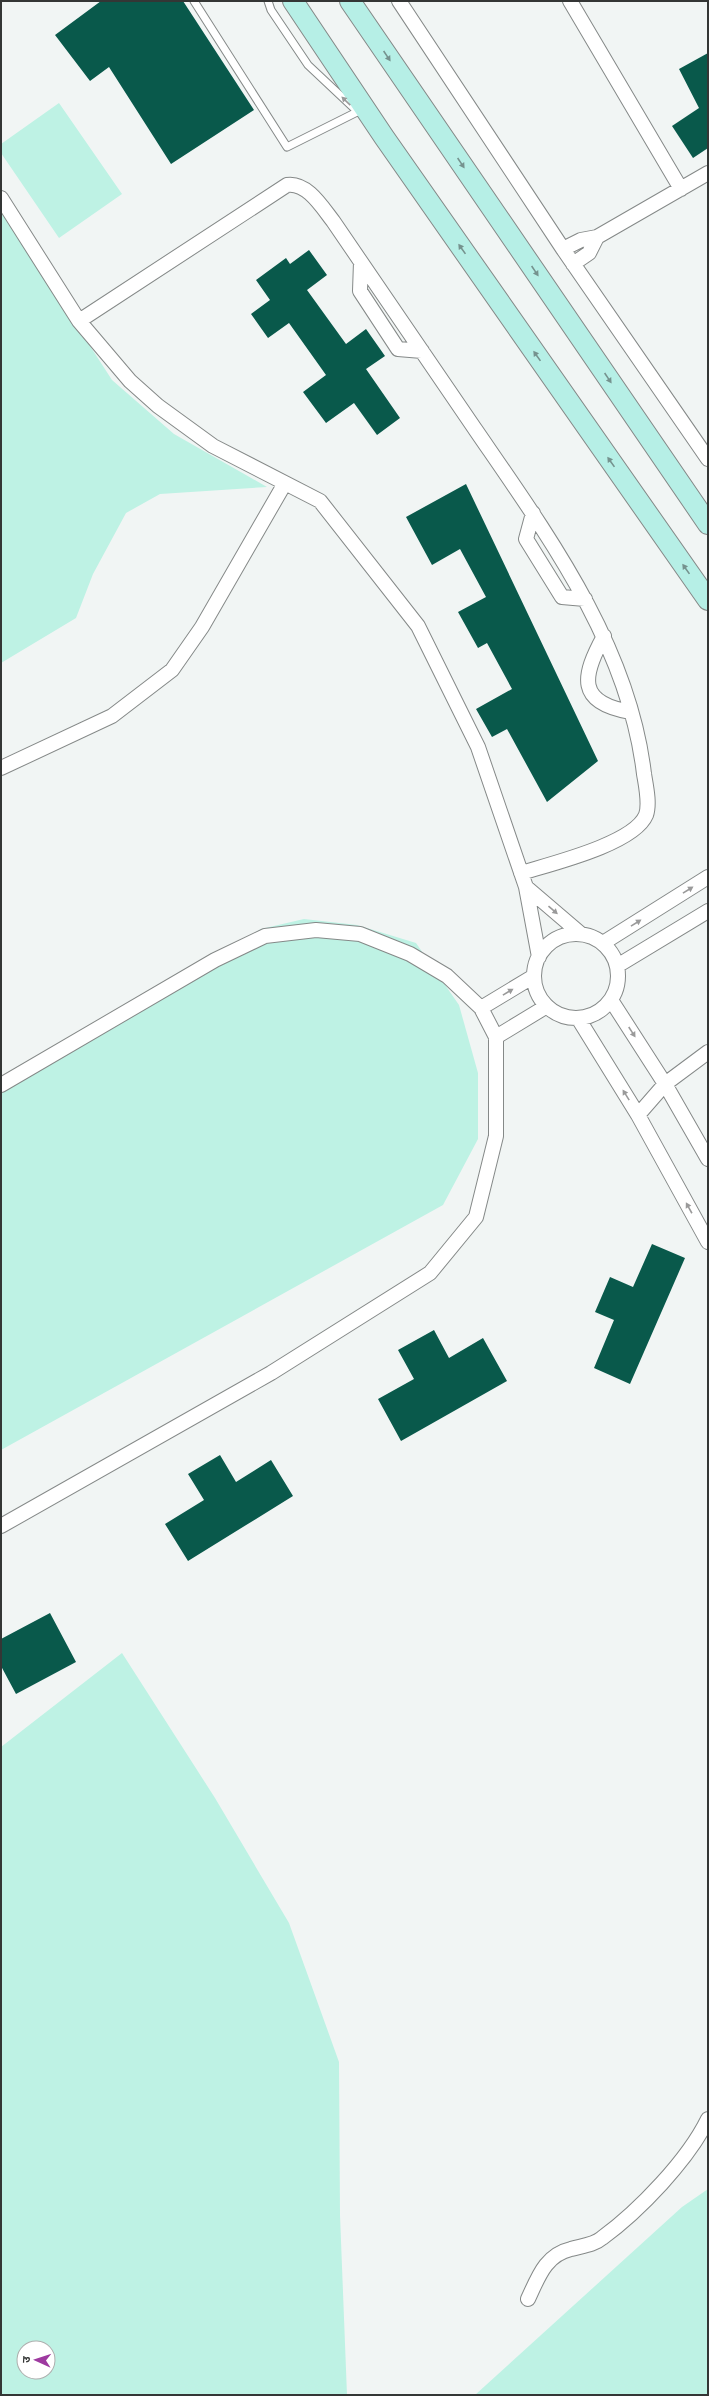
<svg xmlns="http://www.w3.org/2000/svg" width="709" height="2396" viewBox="0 0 709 2396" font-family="Lato,'Noto Sans Devanagari',sans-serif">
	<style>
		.green { fill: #bef2e4; fill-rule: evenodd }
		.building { fill: #09594b }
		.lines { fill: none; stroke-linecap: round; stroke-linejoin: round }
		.lane-casing { stroke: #858988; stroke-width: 9 }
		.street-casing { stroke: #858988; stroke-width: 16 }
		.secondary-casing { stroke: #858988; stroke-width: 22 }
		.lane { stroke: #fff; stroke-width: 7 }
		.street { stroke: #fff; stroke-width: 14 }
		.secondary { stroke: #b6efe6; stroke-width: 20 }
		.oneway { fill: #75928e }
		.oneway2 { fill: #9a9a9a }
	</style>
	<rect width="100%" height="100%" fill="#f1f5f4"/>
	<path class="green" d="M59 103 122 194 59 238 1 153V144Z
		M1 208 112 380 174 434 267 487 160 494 126 513 93 574 76 618 1 663Z
		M304 919 357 925 416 943 459 1005 478 1073V1139L443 1205 1 1450V1086L261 929Z
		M122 1653 215 1798 289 1923 339 2062 340 2215 347 2395H1V1747ZM24 2348H48V2372H24Z
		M708 2189V2395H475L682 2207Z"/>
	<path class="building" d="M101 1H183L254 110 171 164 109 67 90 81 55 35Z
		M708 53V148L693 158 672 126 699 108 679 69Z
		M309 250 327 275 307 290 346 344 366 329 385 356 366 369 400 418 377 435 354 403 326 423 303 392 326 375 289 323 268 338 251 314 270 300 256 280 286 258 290 264Z
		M466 484 598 761 547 802 507 729 492 737 476 709 512 689 487 643 478 648 458 612 486 597 460 549 432 565 406 517Z
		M652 1244 685 1258 630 1384 594 1368 614 1320 595 1312 610 1277 633 1287Z
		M434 1330 449 1358 483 1338 507 1381 401 1441 378 1399 414 1379 398 1350Z
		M220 1455 236 1482 271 1460 293 1496 188 1561 165 1524 204 1500 188 1474Z
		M50 1613 76 1662 16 1694 1 1666V1639Z"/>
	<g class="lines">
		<g class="lane-casing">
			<path id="lane" d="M194 1 287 147 357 112
				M268 1 271 10 308 65 358 112"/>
		</g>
		<g class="street-casing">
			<path id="street" d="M399 1 563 249 708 459
				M570 1 681 189
				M1 198 79 321 130 381 158 406 213 446 320 501 418 626 478 747 526 887 539 957
				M563 249 581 240 597 237 708 173
				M361 262 360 291 398 349 422 351
				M573 264 589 253 597 237
				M79 321 287 185C307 182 322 207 333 221 381 291 428 360 475 429 547 534 629 645 644 774 646 786 650 804 646 815 634 844 550 864 521 873
				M533 513 526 539 562 597 585 599
				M604 636C582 676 576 703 631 712
				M1 768 112 716 172 670 202 627 285 483
				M526 887 581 934
				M534 976a42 42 0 1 1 84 0a42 42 0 1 1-84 0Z
				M603 943 708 877
				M617 966 708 911
				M611 1000 665 1084 708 1159
				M481 1008 534 976
				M578 1018 638 1115 708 1242
				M496 1037 547 1006
				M1 1085 215 960 265 936 316 930 360 934 410 954 447 976 481 1008 496 1037V1136L476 1217 430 1273 271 1373 1 1526
				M638 1115 665 1084 708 1052
				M528 2299C538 2278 545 2255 571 2249 581 2246 594 2245 602 2238 639 2211 688 2160 708 2119"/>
		</g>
		<g class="secondary-casing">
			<path id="secondary" d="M293 1 384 137 708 600
				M350 1 708 524"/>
		</g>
		<use href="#lane" class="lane"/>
		<use href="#street" class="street"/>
		<use href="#secondary" class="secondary"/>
	</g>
	<defs><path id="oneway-solid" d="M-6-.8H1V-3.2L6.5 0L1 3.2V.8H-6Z"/></defs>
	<g class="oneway">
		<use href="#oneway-solid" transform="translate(387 56) rotate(56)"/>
		<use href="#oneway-solid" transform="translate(461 163) rotate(56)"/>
		<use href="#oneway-solid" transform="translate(462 249) rotate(-125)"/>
		<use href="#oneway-solid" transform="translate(535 271) rotate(56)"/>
		<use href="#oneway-solid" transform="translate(537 356) rotate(-125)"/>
		<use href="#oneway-solid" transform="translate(608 378) rotate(56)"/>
		<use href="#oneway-solid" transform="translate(611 462) rotate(-125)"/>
		<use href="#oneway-solid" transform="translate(686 569) rotate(-125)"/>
	</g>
	<g class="oneway2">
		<use href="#oneway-solid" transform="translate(346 101) rotate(-136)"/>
		<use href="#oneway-solid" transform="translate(688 890) rotate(-32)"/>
		<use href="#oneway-solid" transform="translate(553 910) rotate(41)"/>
		<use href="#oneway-solid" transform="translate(636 923) rotate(-32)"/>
		<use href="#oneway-solid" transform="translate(508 992) rotate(-31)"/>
		<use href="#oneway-solid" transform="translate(632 1032) rotate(57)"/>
		<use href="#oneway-solid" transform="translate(626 1095) rotate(-122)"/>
		<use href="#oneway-solid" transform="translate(689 1208) rotate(-119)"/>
	</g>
	<rect width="709" height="2396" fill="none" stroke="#343635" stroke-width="4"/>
	<g transform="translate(36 2360) rotate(273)"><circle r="19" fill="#ffffff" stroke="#aeafae"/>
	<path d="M0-3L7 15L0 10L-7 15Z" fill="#9e3aa0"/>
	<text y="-6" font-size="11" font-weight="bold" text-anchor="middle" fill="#343635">उ</text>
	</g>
</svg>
